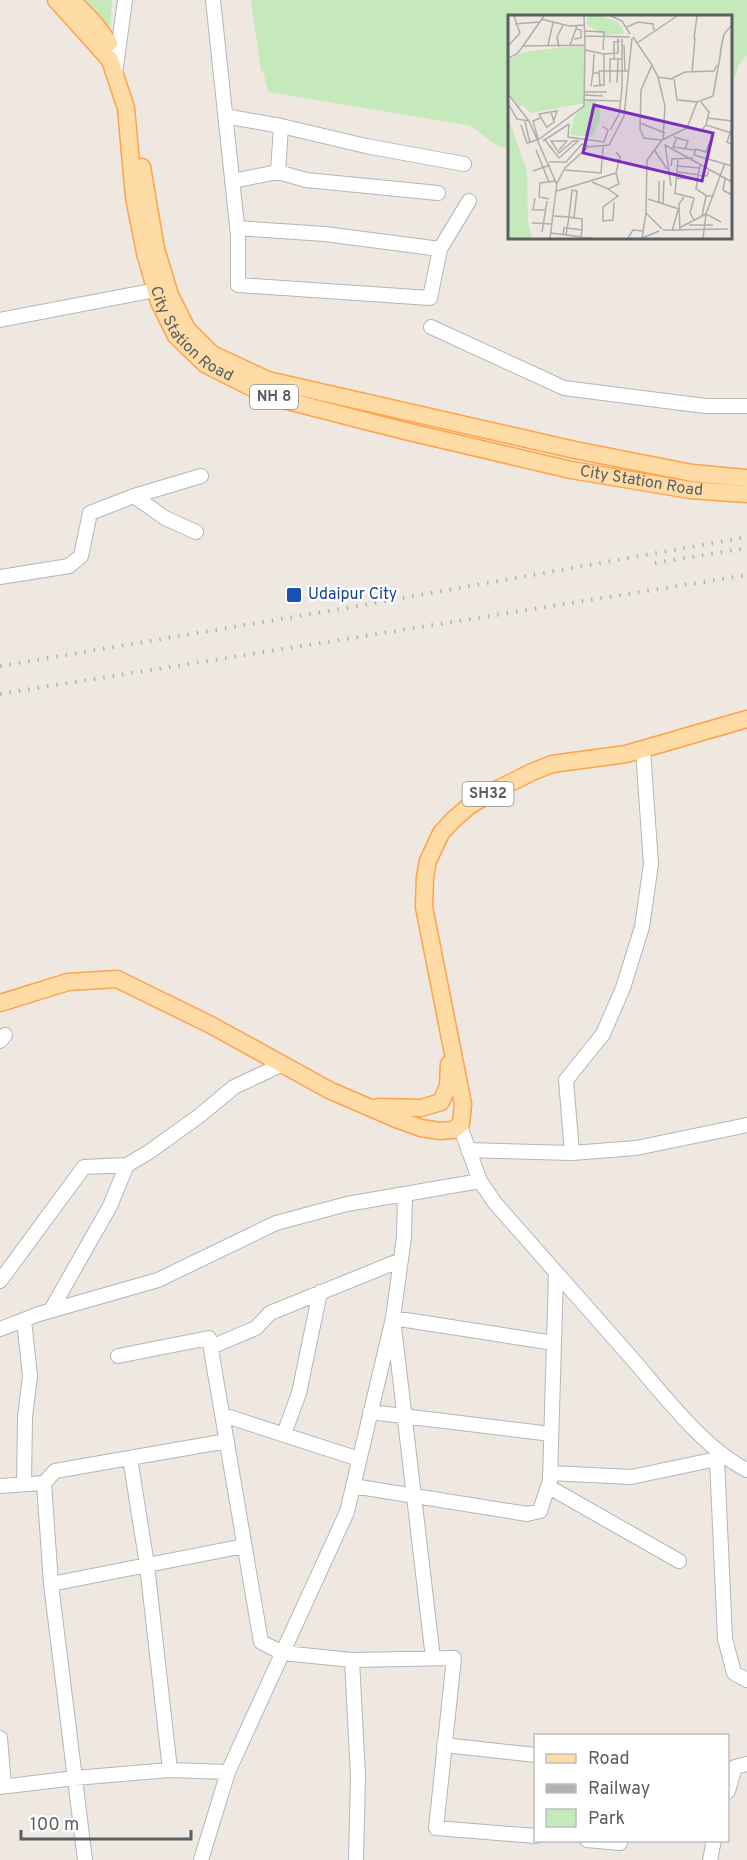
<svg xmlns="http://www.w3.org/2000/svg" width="747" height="1860" viewBox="0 0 747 1860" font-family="Overpass,sans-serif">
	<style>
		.green { fill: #c5e9ba }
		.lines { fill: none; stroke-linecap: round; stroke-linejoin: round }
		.minor-casing { stroke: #b2b7ba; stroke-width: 16 }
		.major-casing { stroke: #ffa249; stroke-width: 19 }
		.minor { stroke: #fff; stroke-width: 14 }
		.major { stroke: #ffdba5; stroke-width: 16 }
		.rail { stroke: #b1b2b3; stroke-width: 4; stroke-dasharray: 1.5 8; stroke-linecap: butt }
		.transit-dot { fill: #1a4fb4; stroke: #fff; stroke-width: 2 }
		.labels { text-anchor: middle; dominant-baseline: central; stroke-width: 4.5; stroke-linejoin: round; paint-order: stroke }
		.shield { fill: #fff; stroke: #8b9092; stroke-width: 1.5 }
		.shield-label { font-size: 15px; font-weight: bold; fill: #596064 }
		.street-label { font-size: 16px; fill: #596064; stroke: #fff }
		.transit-label { font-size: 16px; fill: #164399; stroke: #fff; text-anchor: start }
		.inset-road { fill: none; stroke: #aeaeab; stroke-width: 1.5 }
		.view { fill: #7b2cbf; fill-opacity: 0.15; stroke: #7b2cbf; stroke-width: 3 }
		.inset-edge { fill: none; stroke: #596064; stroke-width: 3 }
	</style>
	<rect width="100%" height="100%" fill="#eee8e1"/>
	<path class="green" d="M80 0H112L110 34Z
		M251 0H747V55L738 66 736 76 731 79 730 16H510V147H499L471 126 268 92 263 71H261Z"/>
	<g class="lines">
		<g class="minor-casing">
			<path id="minor" d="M213 0 238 235V285L430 298 440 249 469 201
				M115 74 125 0
				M225 116 281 126 278 172 306 180 438 193
				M281 126 366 146 464 164
				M232 181 278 172
				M237 228 325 234 440 249
				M0 320 156 290
				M431 327 564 388 705 406H747
				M196 532 165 518 134 496 201 476
				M0 577 69 566 81 556 90 513 134 496
				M0 1041 5 1035
				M460 1126 480 1181 495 1203C542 1256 588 1309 635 1362 665 1397 706 1450 747 1470
				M468 1150 572 1153 636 1148 747 1125
				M572 1153 566 1080 603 1034 623 988 642 927 651 864 643 750
				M0 1281 84 1167 127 1165 149 1152 199 1116 234 1087 283 1064
				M51 1310 110 1206 127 1165
				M24 1320 30 1376 25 1417 24 1484
				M0 1329 39 1314 158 1280 276 1223 347 1204 480 1181
				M211 1347 256 1328 270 1313 401 1260
				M118 1356 209 1338 261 1642 283 1653 352 1660
				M370 1412 551 1434
				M223 1415 359 1459
				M284 1434 299 1393 320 1292
				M720 1453 717 1459 725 1639 734 1673 747 1680
				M130 1458 147 1565 170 1770
				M550 1473 631 1477 717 1459
				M44 1483 51 1584 85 1860
				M0 1486 44 1483 55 1471 227 1441
				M353 1486 527 1514 540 1511 550 1480 556 1273
				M549 1487 679 1561
				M51 1584 244 1546
				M433 1658 393 1318 554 1343
				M0 1738 4 1786
				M444 1745 536 1755
				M0 1787 75 1778 170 1770 228 1772
				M728 1791 735 1767 747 1764
				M587 1840 620 1843
				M201 1860 228 1772 347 1512 393 1318 404 1237 405 1194
				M356 1860 358 1776 352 1660 454 1658 436 1828 536 1836
				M710 1860 714 1840"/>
		</g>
		<g class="major-casing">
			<g id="major">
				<path id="s1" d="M56 0 110 60 126 108 134 197 145 253 159 302 176 336 205 364 268 396 401 430 571 470 690 490 747 494"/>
				<path d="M72 0 95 24 109 43"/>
				<path d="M142 167 156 249 170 295 187 329 212 354 268 380 575 450 692 473 747 478"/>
				<path d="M0 1003 68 982 117 979 211 1025 329 1090 396 1119 421 1128 440 1131 453 1130 461 1124 463 1104 424 907 425 877 428 861 441 833 453 820 469 806 494 791 532 772 552 764 626 754 747 719"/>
				<path d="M378 1107 421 1108 441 1102 448 1086 449 1064"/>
			</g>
		</g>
		<use href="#minor" class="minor"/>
		<use href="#major" class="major"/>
		<path class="rail" d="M655 563 747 548
			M0 666 335 610 747 537
			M0 694 747 575"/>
	</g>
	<rect class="transit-dot" x="286" y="587" width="16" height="16" rx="3"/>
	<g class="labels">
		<g class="shield">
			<rect x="250" y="385" width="48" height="24" rx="4.5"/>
			<rect x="462.5" y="782" width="51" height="24" rx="4.5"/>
		</g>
		<g class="shield-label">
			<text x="274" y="397">NH 8</text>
			<text x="488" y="794">SH32</text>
		</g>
		<g class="street-label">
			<text stroke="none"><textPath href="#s1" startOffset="375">City Station Road</textPath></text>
			<text stroke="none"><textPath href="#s1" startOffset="861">City Station Road</textPath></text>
		</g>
		<g class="transit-label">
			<text x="308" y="595">Udaipur City</text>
		</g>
	</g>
	<g transform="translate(508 15)">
		<rect width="224" height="224" fill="#eee8e1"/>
		<path d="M80 1H95L111 8 117 18 97 21 78 9ZM76 30 77 88 23 98 14 90 11 92 0 77V45L16 37ZM79 85H87L93 97 91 108 84 122 63 120 65 104ZM0 102 19 156 20 206 24 223H0Z" fill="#c5e9ba"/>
		<path class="inset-road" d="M103 1 114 6 122 19M33 4 61 11 76 10M7 9 31 7M119 12 130 7 145 9 146 15M77 16 96 17 95 35M77 21 122 22M125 22 144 50 133 75 132 114 136 123 154 125 139 145 138 198 154 214M66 24 73 23V15L68 14M114 24V56H120M186 24 189 1M129 28 169 1M40 30 45 8M62 30 69 11M116 30 117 56M0 31 12 18 6 1M15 31 36 1M51 32 49 22 55 10M77 35 96 39M212 38 216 19 224 10M0 43 9 39 15 31 77 30 76 1M106 44V27L112 26M144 50 150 62 163 64 177 57 206 56 209 50M184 57 187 23M85 58 86 39M150 62 157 91 155 125M166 64 169 85 190 87M109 68 110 44M83 71 85 58H91M85 71 96 70V39L110 38V23M92 71 91 56H102V68M77 77H99M0 79 21 106 49 170M77 80 95 81M77 85 112 86M193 87 201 97 198 110M1 90 9 104 21 106M199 103 224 106M17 107 22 128M132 108 157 118M61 109 60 122 96 127 100 115 94 111M13 110 19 128 29 125M39 112 46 107 43 97M224 112 219 127 224 129M39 113 31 99 49 96 46 105M178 113 193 116 198 110 224 118M102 115 111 99 114 73V56H102V44H114M166 122 180 126 177 134M169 122 165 132 187 135M30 124 25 106 32 103M30 125 76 91 77 30M37 125 51 143 70 126H65L51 138 43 126H59L51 135M154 125 179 113 189 87 205 81 213 36M35 126 61 109M202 126 198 137 188 134 186 140 224 151M157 129 163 171M157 130 224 167M28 135 41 167M147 136 159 154M41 147H58L74 129 80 131M192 150 188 174 199 181M163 151 164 144 185 143M170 151 191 153M57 155 93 158 95 132M25 156 42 150M170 157 199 161 201 155M169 163 189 164M217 164 215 175 224 180M151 166V187M84 167 100 174 111 169 108 158 112 142 108 137M100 174 110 181 95 192V206L105 205 106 187M64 175 61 202 74 204V215M64 175 69 176 66 203M49 176 108 158M166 178 186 183 182 198 186 205M167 178 170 145M27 183 25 195H38M41 184 31 182 32 168 47 166M140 184 171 194M155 189 156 165M46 201 61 202 58 220M194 201 198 181H206M213 207 198 199 217 148M24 208 43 209M181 210H205M171 213 198 199M155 215 220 214M164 216 170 195M172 216 171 189 176 182M34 217 39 186M42 218 83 223M55 220 56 213H59L74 215 73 222M42 223 49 168 57 153 80 132 101 130 116 101 124 23M120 223 125 215 135 216M134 223 138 198M134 223 151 216M195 223 198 199"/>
		<path class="view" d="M86 90 205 118 194 166 75 138Z"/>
		<rect width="224" height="224" class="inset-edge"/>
	</g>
	<rect x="534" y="1734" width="195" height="108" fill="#ffffff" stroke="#bdbfc1" stroke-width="1.5"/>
	<rect x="546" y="1754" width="30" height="9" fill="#ffdba5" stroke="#bdbfc1" stroke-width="1.5"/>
	<text x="588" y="1764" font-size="18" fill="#596064">Road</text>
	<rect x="546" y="1784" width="30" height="9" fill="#b1b2b3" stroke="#bdbfc1" stroke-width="1.5"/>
	<text x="588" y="1794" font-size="18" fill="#596064">Railway</text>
	<rect x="546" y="1809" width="30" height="18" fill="#c5e9ba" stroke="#bdbfc1" stroke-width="1.5"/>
	<text x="588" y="1824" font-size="18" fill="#596064">Park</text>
	<path d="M21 1830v9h170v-9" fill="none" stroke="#596064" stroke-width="3"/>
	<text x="30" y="1830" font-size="18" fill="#596064" stroke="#ffffff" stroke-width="4.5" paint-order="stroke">100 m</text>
</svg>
